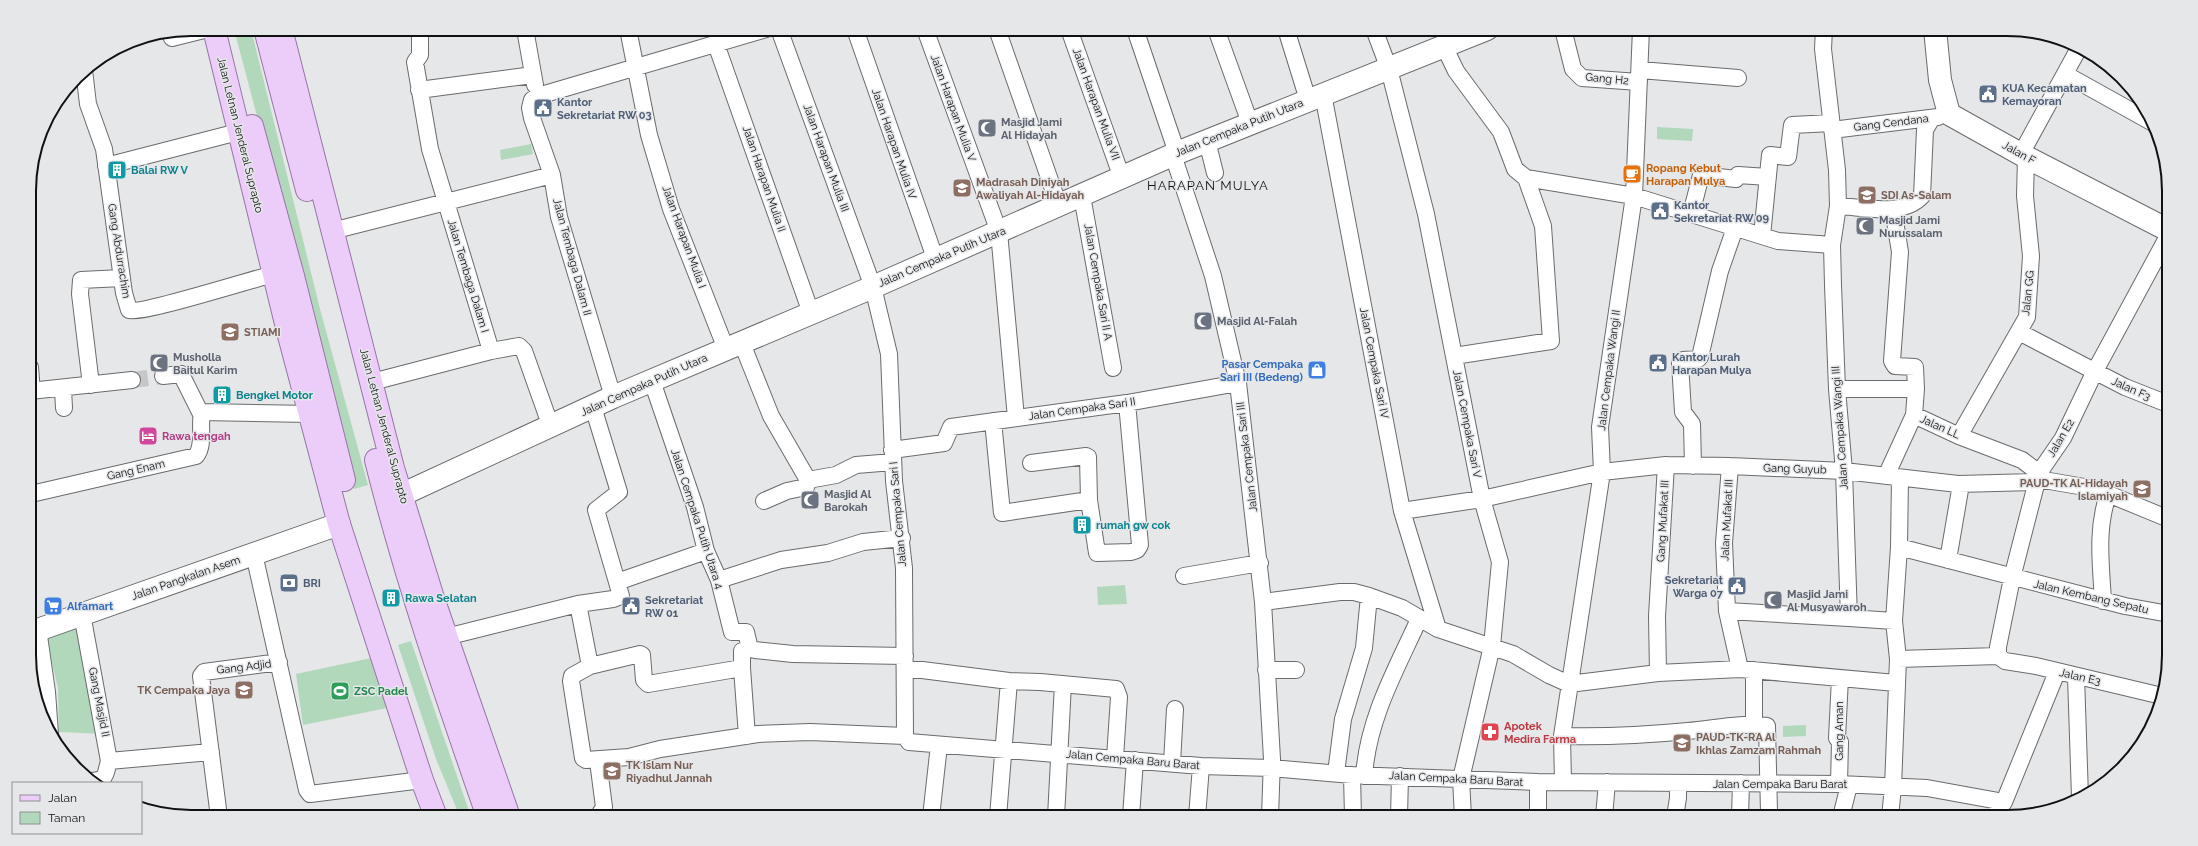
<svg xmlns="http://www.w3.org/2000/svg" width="2198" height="846" viewBox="0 0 2198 846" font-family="Raleway,sans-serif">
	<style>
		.green { fill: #b1d8bb }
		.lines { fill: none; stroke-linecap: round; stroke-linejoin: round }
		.street-tunnel { stroke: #c5c7c9; stroke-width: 16; stroke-dasharray: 16 8; stroke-linecap: butt }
		.street-casing { stroke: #6a6b6d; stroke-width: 18 }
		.secondary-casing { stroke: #6a6b6d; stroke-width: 24 }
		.primary-casing { stroke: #9775a6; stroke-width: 24 }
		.street { stroke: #fff; stroke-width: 16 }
		.secondary { stroke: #fff; stroke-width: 22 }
		.primary { stroke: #eccdf9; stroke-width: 22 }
		.labels { text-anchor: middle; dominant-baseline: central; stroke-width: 3; stroke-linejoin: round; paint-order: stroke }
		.street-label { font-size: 11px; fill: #101112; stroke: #e5e7e9 }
		.service-label { font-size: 11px; font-weight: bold; fill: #4e5e75; stroke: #e5e7e9; text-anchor: start }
		.worship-label { font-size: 11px; font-weight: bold; fill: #5b616d; stroke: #e5e7e9; text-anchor: start }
		.food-label { font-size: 11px; font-weight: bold; fill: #c56008; stroke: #e5e7e9; text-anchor: start }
		.culture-label { font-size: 11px; font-weight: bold; fill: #0d838f; stroke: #e5e7e9; text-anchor: start }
		.education-label { font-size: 11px; font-weight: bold; fill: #785e54; stroke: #e5e7e9; text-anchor: start }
		.shop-label { font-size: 11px; font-weight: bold; fill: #366cbe; stroke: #e5e7e9; text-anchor: end }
		.hotel-label { font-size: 11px; font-weight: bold; fill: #b23c85; stroke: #e5e7e9; text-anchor: start }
		.leisure-label { font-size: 11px; font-weight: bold; fill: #27864d; stroke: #e5e7e9; text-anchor: start }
		.health-label { font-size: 11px; font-weight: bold; fill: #be3a42; stroke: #e5e7e9; text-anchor: start }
		.quarter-label { font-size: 13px; letter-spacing: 1px; fill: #101112; stroke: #e5e7e9 }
		.rim { fill: none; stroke: #101112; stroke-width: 2 }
	</style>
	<rect width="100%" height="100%" fill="#e5e7e9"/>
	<path class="green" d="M234 29H251L320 309 368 485 354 489 330 393Z
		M1657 127 1693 129 1692 141 1657 139Z
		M531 144 533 154 501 160 500 150Z
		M1125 585 1127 604 1098 605 1097 587Z
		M80 626 105 734 59 732 58 688 46 639Z
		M411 641 471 817H460L436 759 398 645Z
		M376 657 387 708 303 725 296 674Z
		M1806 725V736L1783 737V726Z"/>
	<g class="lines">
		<path class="street-tunnel" d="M132 380 163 376"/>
		<g class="street-casing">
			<path id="street" d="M525 29 535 85
				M628 29 649 135 671 209 726 349
				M779 29 873 287 889 354 894 481 904 568 905 736 909 742 1201 766 1271 768 1352 775 1538 782 1839 784 1927 788 2004 802
				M855 29 935 258
				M925 29 999 232 1016 418
				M997 29 1059 206
				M1069 29 1122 178
				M1135 29 1177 153
				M1216 29 1250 123
				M1286 29 1308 100
				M1374 29 1389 69 1426 214 1482 499 1500 562 1492 646 1461 779 1463 817
				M1563 29 1573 69 1582 78 1639 82
				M1824 29 1823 49 1837 170 1838 206 1832 245 1833 285 1837 389 1844 471 1849 618 1894 621 1898 659 1893 787 1890 817
				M170 33 172 38 208 29
				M716 44 811 313
				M1444 46 1456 71 1501 132 1515 169 1526 178 1634 196 1778 241 1832 245
				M84 70 88 104 104 149 124 293 129 310C140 315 253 279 274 274
				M1640 70 1738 78
				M2065 74 2153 123
				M419 90 533 75
				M1323 94 1402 511 1438 629
				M1832 130 1938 117
				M1207 141 1215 173
				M2021 154 2079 48
				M1173 155 1213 276 1238 383 1263 602 1272 759 1270 817
				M106 166 238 132
				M1082 196 1113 368
				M1838 206C1864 207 1903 217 1922 196L1925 130 1932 118
				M1893 209 1900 252 1892 361 1895 366 1915 367 1916 389
				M1691 214 1701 175 1736 179 1738 175 1768 177
				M332 231 552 175
				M1762 236 1770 155 1788 157 1792 125 1832 123
				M2019 332 2125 387 2168 404
				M741 341 771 416 808 480 836 475 856 465 893 462
				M491 351 519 346 524 351 551 427
				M1454 356 1551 341 1543 226 1526 178
				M30 367 32 392
				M163 376 181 374 200 412 311 414
				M652 381 695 507 706 551 719 580 732 632H746L750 649 755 650 793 654 905 656
				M372 382 491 351 430 149 415 62 420 55V29
				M91 385 80 294 81 280 122 278
				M63 389 64 408
				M1837 389H1916L1914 415 1959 436 2022 460 2039 473
				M30 391 132 380
				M613 397 559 217 552 175 532 118 530 108 532 100 538 96 766 29
				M593 407 619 492 596 510 617 582
				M993 421 1002 513 1089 500 1097 553 1131 552 1137 550 1140 545 1127 403
				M1959 436 2027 317 2031 256 2025 196 2026 157
				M892 450 944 443 951 427 1127 403 1238 383
				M1031 463 1086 456 1088 457 1089 500
				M1693 466 1692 424 1683 412 1680 363 1683 360 1698 359 1700 357 1720 271 1735 228
				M1730 466 1724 543 1727 611 1740 669
				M1886 476 1914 415
				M2038 479 2096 489 2169 519
				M1958 484 2037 482
				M31 494 196 456C205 445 199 425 202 412
				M764 501 787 491 806 487 808 480
				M1402 511 1482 499 1602 472 1666 465 1730 466 1844 471 1958 484 1960 490 1948 560
				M1899 547 2125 606 2169 614
				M254 554 307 790 310 794 422 780
				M1184 576 1260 563
				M719 580 781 560 828 553 863 542 902 538
				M2103 601C2101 565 2096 529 2108 495
				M1263 602 1340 592H1354L1369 596 1402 608 1438 629 1513 654 1549 675 1569 684 1658 673 1740 669 1896 683
				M578 604 590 666 572 676 571 681 583 758 586 760 629 757 660 749 758 734 810 732 905 736
				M1727 611 1849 618
				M82 614 109 761C105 775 107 780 91 781
				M1894 621 1899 547 1900 478
				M38 629 47 692 50 734
				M446 637 578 604 613 599 621 596 617 582 706 551
				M1998 656V647L2012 578 2039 473 2063 438 2095 371 2168 236
				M1998 656 2005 661 2036 666 2162 696
				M1898 659 1998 656
				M590 666 640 654 642 655 644 680 648 684 742 668V651L750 649
				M742 668 747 736
				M905 670H922L1009 681 1040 682 1116 689 1119 697 1115 758
				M1266 670H1296
				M1754 670V724
				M1658 673 1657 616 1666 465
				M2076 676 2080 797
				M1562 736C1603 737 1646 735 1688 731 1714 729 1741 722 1767 726L1769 812
				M109 761 211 752
				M1172 763 1175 709
				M1336 773 1343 719 1364 648 1369 596
				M1352 775 1353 817
				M1364 776C1368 718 1396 670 1419 619
				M1563 782 1562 736 1602 472 1600 427 1634 196 1641 29
				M1839 784 1840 742 1837 738 1840 678
				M219 817 201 676 204 672 279 662
				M598 817 604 807 598 761
				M931 817 939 745
				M998 817 1009 681
				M1056 817 1063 684
				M1131 817 1135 760
				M1197 817 1201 766
				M1399 817 1400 776
				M1538 817V782
				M1604 817 1607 782
				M1675 817 1678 798V783
				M1740 817 1741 783
				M1841 817 1849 785
				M1993 817 2004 802 2057 672"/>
		</g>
		<g class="secondary-casing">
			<path id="secondary" d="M1935 29 1940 80 1949 114 2026 157 2168 230
				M401 495 613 397 873 287 1177 153 1487 29
				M32 632 339 524"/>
		</g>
		<g class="primary-casing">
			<path id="primary" d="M214 29 288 332 339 524 422 780 436 817
				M265 29 307 190
				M281 29 393 468 433 598 509 817
				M252 126 293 276 344 480
				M376 460C406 581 447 699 488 817"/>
		</g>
		<use href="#street" class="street"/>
		<use href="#secondary" class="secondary"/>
		<use href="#primary" class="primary"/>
	</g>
	<defs>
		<g id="civic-square" transform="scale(1)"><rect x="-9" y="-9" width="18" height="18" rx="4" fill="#5c6f8a" stroke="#e5e7e9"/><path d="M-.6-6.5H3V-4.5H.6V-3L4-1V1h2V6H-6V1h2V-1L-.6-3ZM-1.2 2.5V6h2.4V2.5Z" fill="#fff"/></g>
		<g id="mosque-square" transform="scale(1)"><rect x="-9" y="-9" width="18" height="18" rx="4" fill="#6b7280" stroke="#e5e7e9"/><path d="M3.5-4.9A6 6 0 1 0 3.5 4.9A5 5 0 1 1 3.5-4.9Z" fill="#fff"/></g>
		<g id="building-square" transform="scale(1)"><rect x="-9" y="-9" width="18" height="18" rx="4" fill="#0f9aa8" stroke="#e5e7e9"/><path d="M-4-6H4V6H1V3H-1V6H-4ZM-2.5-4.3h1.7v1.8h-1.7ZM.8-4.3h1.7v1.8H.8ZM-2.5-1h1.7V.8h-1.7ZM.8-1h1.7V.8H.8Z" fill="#fff"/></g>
		<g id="cafe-square" transform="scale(1)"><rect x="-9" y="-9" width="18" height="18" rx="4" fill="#e8710a" stroke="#e5e7e9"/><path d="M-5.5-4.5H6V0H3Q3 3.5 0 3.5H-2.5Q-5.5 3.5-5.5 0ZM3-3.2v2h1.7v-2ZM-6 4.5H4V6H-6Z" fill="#fff"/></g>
		<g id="school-square" transform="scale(1)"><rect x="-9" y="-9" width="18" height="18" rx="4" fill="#8d6e63" stroke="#e5e7e9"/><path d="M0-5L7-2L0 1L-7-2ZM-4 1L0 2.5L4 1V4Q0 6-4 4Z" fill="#fff"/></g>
		<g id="university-square" transform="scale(1)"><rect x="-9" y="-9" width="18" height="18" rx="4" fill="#8d6e63" stroke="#e5e7e9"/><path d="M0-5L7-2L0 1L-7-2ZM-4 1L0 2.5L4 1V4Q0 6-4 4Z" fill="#fff"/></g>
		<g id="shop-square" transform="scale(1)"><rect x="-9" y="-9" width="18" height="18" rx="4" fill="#3f7fe0" stroke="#e5e7e9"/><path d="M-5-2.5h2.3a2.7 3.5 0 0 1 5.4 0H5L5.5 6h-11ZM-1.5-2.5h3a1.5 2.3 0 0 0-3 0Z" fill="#fff"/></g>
		<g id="hotel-square" transform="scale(1)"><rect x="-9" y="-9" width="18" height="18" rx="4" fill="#d1479c" stroke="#e5e7e9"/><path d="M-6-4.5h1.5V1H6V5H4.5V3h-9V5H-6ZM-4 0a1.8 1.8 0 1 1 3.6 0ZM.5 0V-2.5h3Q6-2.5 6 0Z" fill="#fff"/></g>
		<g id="bank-square" transform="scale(1)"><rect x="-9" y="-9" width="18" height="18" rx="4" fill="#5c6f8a" stroke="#e5e7e9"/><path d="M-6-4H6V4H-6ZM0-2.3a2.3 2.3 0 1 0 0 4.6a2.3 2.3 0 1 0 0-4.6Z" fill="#fff"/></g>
		<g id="supermarket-square" transform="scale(1)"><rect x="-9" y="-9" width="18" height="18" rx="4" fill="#3f7fe0" stroke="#e5e7e9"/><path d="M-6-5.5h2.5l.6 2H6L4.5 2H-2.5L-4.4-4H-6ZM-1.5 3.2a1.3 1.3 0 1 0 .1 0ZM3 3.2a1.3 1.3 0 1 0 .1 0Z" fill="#fff"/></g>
		<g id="stadium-square" transform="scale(1)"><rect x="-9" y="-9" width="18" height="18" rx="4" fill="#2e9e5b" stroke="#e5e7e9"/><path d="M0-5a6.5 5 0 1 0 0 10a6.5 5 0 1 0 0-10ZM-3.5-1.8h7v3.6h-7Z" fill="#fff"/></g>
		<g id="pharmacy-square" transform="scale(1)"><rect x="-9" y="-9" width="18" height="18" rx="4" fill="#e0444e" stroke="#e5e7e9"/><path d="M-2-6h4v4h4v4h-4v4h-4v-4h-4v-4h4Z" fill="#fff"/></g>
	</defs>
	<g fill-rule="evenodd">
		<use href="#civic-square" x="1988" y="94"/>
		<use href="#civic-square" x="543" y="108"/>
		<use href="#mosque-square" x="987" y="128"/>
		<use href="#building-square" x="117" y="170"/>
		<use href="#cafe-square" x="1632" y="174"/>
		<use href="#school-square" x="962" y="188"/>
		<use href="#school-square" x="1867" y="195"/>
		<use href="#civic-square" x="1660" y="211"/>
		<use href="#mosque-square" x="1865" y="226"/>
		<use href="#mosque-square" x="1203" y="321"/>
		<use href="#university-square" x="230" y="332"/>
		<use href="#mosque-square" x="159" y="363"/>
		<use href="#civic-square" x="1658" y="363"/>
		<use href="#shop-square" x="1317" y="370"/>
		<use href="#building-square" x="222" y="395"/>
		<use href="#hotel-square" x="148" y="436"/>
		<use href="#school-square" x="2142" y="489"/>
		<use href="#mosque-square" x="810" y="500"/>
		<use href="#building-square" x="1082" y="525"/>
		<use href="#bank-square" x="289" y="583"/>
		<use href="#civic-square" x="1737" y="586"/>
		<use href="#building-square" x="391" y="598"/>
		<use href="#mosque-square" x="1773" y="600"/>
		<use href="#supermarket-square" x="53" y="606"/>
		<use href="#civic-square" x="631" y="606"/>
		<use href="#school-square" x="244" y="690"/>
		<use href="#stadium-square" x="340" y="691"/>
		<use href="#pharmacy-square" x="1490" y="732"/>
		<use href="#school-square" x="1682" y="743"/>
		<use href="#school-square" x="612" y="771"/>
	</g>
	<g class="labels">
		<g class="street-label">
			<text transform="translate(1607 79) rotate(5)">Gang H2</text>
			<text transform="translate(1096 104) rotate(70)">Jalan Harapan Mulia VII</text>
			<text transform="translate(953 108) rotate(70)">Jalan Harapan Mulia V</text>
			<text transform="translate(1891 123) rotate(-7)">Gang Cendana</text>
			<text transform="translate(1239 128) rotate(-22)">Jalan Cempaka Putih Utara</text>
			<text transform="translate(240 135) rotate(76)">Jalan Letnan Jenderal Suprapto</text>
			<text transform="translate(894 144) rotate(71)">Jalan Harapan Mulia IV</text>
			<text transform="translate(2019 153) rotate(29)">Jalan F</text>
			<text transform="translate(826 158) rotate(70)">Jalan Harapan Mulia III</text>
			<text transform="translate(764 179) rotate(71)">Jalan Harapan Mulia II</text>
			<text transform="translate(684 237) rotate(70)">Jalan Harapan Mulia I</text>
			<text transform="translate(119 251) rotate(81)">Gang Abdurrachim</text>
			<text transform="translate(572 257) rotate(75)">Jalan Tembaga Dalam II</text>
			<text transform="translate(942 257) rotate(-23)">Jalan Cempaka Putih Utara</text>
			<text transform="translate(468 276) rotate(73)">Jalan Tembaga Dalam I</text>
			<text transform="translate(1098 282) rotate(80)">Jalan Cempaka Sari II A</text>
			<text transform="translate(2028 293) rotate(-84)">Jalan GG</text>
			<text transform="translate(1374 363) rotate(79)">Jalan Cempaka Sari IV</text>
			<text transform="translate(1609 370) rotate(-83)">Jalan Cempaka Wangi II</text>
			<text transform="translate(644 385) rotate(-24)">Jalan Cempaka Putih Utara</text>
			<text transform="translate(2131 389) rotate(24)">Jalan F3</text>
			<text transform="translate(1082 409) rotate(-8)">Jalan Cempaka Sari II</text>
			<text transform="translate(1467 424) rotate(79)">Jalan Cempaka Sari V</text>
			<text transform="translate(384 426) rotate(75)">Jalan Letnan Jenderal Suprapto</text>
			<text transform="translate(1940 427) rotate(24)">Jalan LL</text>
			<text transform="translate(1840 428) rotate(-94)">Jalan Cempaka Wangi III</text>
			<text transform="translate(2061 438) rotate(-59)">Jalan E2</text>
			<text transform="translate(1247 457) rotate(-97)">Jalan Cempaka Sari III</text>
			<text transform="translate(1795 469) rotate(2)">Gang Guyub</text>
			<text transform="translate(136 470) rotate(-13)">Gang Enam</text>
			<text transform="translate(898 514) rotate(-95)">Jalan Cempaka Sari I</text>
			<text transform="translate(697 519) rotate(72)">Jalan Cempaka Putih Utara 4</text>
			<text transform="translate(1727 520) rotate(-87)">Jalan Mufakat III</text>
			<text transform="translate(1663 521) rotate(-87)">Gang Mufakat III</text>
			<text transform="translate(186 578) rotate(-19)">Jalan Pangkalan Asem</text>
			<text transform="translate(2091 597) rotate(13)">Jalan Kembang Sepatu</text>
			<text transform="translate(244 667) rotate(-7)">Gang Adjid</text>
			<text transform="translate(2080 677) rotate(13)">Jalan E3</text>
			<text transform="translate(99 702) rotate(79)">Gang Masjid II</text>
			<text transform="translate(1839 731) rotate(-90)">Gang Aman</text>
			<text transform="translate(1133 760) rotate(5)">Jalan Cempaka Baru Barat</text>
			<text transform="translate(1456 779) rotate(3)">Jalan Cempaka Baru Barat</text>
			<text x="1780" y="784">Jalan Cempaka Baru Barat</text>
		</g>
		<g class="service-label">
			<text x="2002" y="88">KUA Kecamatan<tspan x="2002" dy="13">Kemayoran</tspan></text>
			<text x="557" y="102">Kantor<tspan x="557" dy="13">Sekretariat RW 03</tspan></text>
			<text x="1674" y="205">Kantor<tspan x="1674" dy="13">Sekretariat RW 09</tspan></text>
			<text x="1672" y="357">Kantor Lurah<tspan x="1672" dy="13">Harapan Mulya</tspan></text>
			<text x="1723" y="580" text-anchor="end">Sekretariat<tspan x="1723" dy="13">Warga 07</tspan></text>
			<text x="303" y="583">BRI</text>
			<text x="645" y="600">Sekretariat<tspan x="645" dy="13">RW 01</tspan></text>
		</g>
		<g class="worship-label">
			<text x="1001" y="122">Masjid Jami<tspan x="1001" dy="13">Al Hidayah</tspan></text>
			<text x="1879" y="220">Masjid Jami<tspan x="1879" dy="13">Nurussalam</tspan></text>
			<text x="1217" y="321">Masjid Al-Falah</text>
			<text x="173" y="357">Musholla<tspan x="173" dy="13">Baitul Karim</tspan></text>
			<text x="824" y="494">Masjid Al<tspan x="824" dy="13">Barokah</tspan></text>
			<text x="1787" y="594">Masjid Jami<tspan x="1787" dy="13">Al Musyawaroh</tspan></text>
		</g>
		<g class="food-label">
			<text x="1646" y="168">Ropang Kebut<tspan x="1646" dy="13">Harapan Mulya</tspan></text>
		</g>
		<g class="culture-label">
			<text x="131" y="170">Balai RW V</text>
			<text x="236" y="395">Bengkel Motor</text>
			<text x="1096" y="525">rumah gw cok</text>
			<text x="405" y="598">Rawa Selatan</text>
		</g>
		<g class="education-label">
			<text x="976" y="182">Madrasah Diniyah<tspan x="976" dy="13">Awaliyah Al-Hidayah</tspan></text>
			<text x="1881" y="195">SDI As-Salam</text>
			<text x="244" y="332">STIAMI</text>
			<text x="2128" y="483" text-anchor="end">PAUD-TK Al-Hidayah<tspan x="2128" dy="13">Islamiyah</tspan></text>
			<text x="230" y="690" text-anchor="end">TK Cempaka Jaya</text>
			<text x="1696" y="737">PAUD-TK-RA Al<tspan x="1696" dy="13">Ikhlas Zamzam Rahmah</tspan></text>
			<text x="626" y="765">TK Islam Nur<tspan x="626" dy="13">Riyadhul Jannah</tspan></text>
		</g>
		<g class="shop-label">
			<text x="1303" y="364">Pasar Cempaka<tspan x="1303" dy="13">Sari III (Bedeng)</tspan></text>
			<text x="67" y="606" text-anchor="start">Alfamart</text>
		</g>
		<g class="hotel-label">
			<text x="162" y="436">Rawa tengah</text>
		</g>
		<g class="leisure-label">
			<text x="354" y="691">ZSC Padel</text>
		</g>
		<g class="health-label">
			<text x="1504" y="726">Apotek<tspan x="1504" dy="13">Medira Farma</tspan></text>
		</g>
		<g class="quarter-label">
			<text x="1208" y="185">HARAPAN MULYA</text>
		</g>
	</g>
	<path d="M0 0H2198V846H0ZM191 36H2007A155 155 0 0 1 2162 191V655A155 155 0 0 1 2007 810H191A155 155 0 0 1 36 655V191A155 155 0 0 1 191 36Z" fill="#e5e7e9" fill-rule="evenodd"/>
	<path class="rim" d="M191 36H2007A155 155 0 0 1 2162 191V655A155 155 0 0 1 2007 810H191A155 155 0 0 1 36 655V191A155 155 0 0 1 191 36Z"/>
	<rect x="12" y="782" width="130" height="52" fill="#e5e7e9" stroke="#909193"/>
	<rect x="20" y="795" width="20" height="6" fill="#eccdf9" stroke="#909193"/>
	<text x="48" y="802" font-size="12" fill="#101112">Jalan</text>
	<rect x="20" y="812" width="20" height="12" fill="#b1d8bb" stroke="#909193"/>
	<text x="48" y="822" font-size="12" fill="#101112">Taman</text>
</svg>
